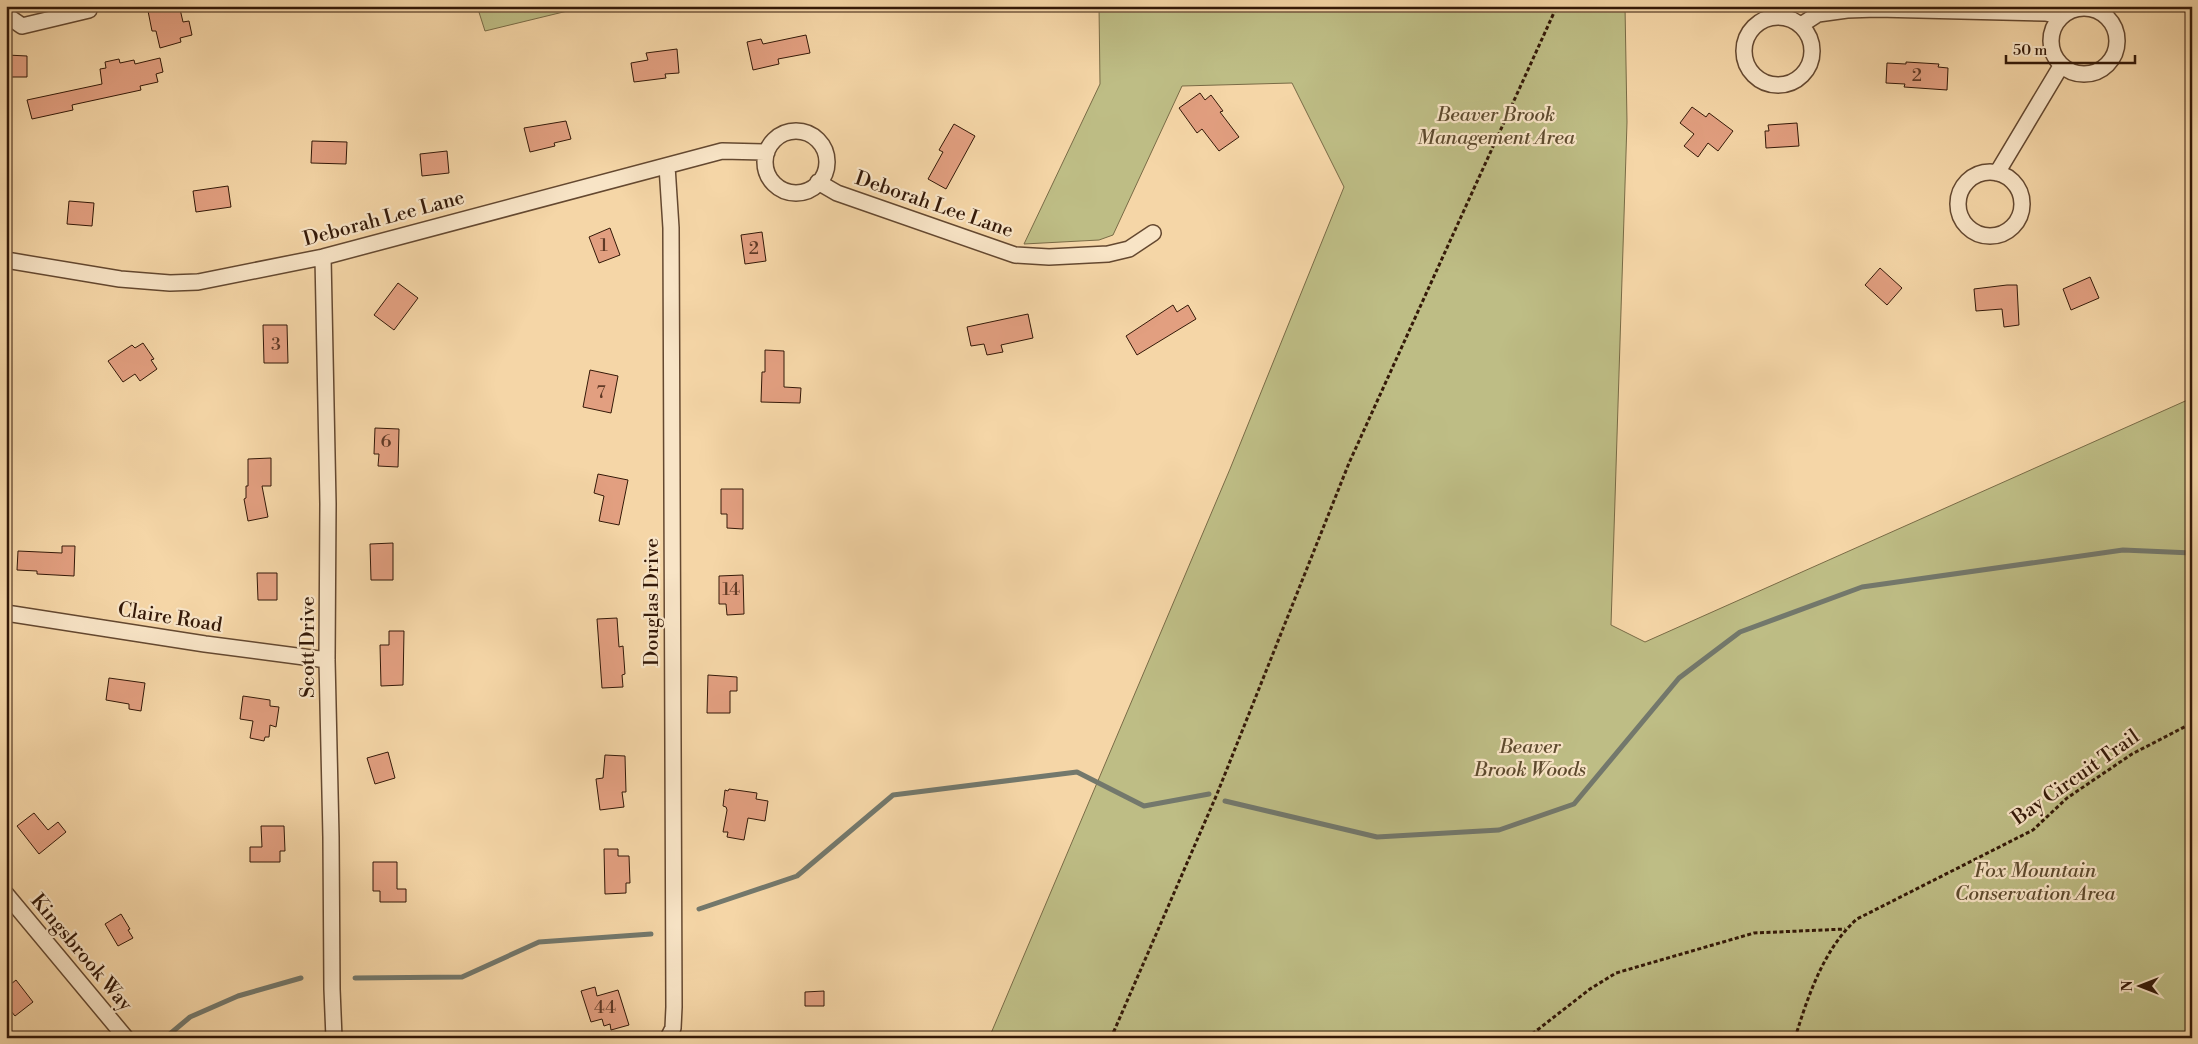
<svg xmlns="http://www.w3.org/2000/svg" width="2198" height="1044" viewBox="0 0 2198 1044" font-family="'Libre Bodoni',serif">
	<style>
		.green { fill: #bebd85; stroke: #796b46 }
		.lines { fill: none; stroke-linecap: round; stroke-linejoin: round }
		.stream { stroke: #73786c; stroke-width: 5 }
		.building { fill: #e29f80; stroke: #341908 }
		.street-casing { stroke: #644830; stroke-width: 18 }
		.path { stroke: #341908; stroke-width: 3; stroke-dasharray: 4 2.5; stroke-linecap: butt }
		.street { stroke: #f8e4c6; stroke-width: 15 }
		.labels { text-anchor: middle; dominant-baseline: central; stroke-width: 4.5; stroke-linejoin: round; paint-order: stroke }
		.number-label { font-size: 18px; fill: #603a26 }
		.park-label { font-size: 20px; font-style: italic; fill: #5d4a2e; stroke: #f8e4c6 }
		.street-label { font-size: 20px; fill: #341908; stroke: #f8e4c6 }
	</style>
	<rect width="100%" height="100%" fill="#f5d6a7"/>
	<filter id="stains"><feTurbulence type="fractalNoise" baseFrequency=".004" numOctaves="4"/><feColorMatrix values="0 0 0 0 .2 0 0 0 0 .09 0 0 0 0 .02 0 0 0 .5 -.17"/></filter>
	<radialGradient id="worn" r=".72"><stop offset=".6" stop-color="#630" stop-opacity="0"/><stop offset="1" stop-color="#630" stop-opacity=".3"/></radialGradient>
	<path class="green" d="M477 6H588L485 31Z
		M1099 6H1625L1627 122 1611 625 1645 642 2192 398V1038H989L1230 469 1344 187 1292 83 1182 86 1113 235 1099 240 1024 244 1100 84Z"/>
	<g class="lines">
		<path class="stream" d="M1225 801 1377 837 1499 830 1574 804 1679 678 1740 632 1862 587 2123 550 2192 553
			M699 909 797 876 893 795 1077 772 1144 806 1209 794
			M355 978 462 977 539 942 651 934
			M165 1038 190 1017 238 996 301 978"/>
	</g>
	<path class="building" d="M147 6H177L178 10 180 9 183 22 189 21 192 35 180 38 181 42 160 48 156 31H152Z
		M806 35 810 53 778 59 779 64 753 70 747 42 761 39 763 44Z
		M677 49 679 73 665 74 666 78 634 82 631 63 648 60 646 53Z
		M7 55 27 56V77H7Z
		M160 58 163 72 156 74 158 82 140 86 141 90 72 105 73 110 32 119 27 100 102 84 100 69 106 68 105 62 119 59 120 63 134 60 135 64Z
		M1906 62 1939 64 1938 67 1948 68 1947 90 1904 87 1905 84 1886 83 1887 63 1906 64Z
		M1200 93 1205 100 1211 95 1223 111 1220 112 1239 137 1219 151 1202 129 1197 133 1179 108Z
		M1692 107 1706 117 1709 113 1733 131 1718 151 1708 143 1698 157 1684 146 1694 134 1680 123Z
		M566 121 571 139 554 143 555 146 530 152 524 128Z
		M1797 123 1799 146 1766 148 1765 131H1769L1768 125Z
		M954 124 975 136 946 189 928 179 943 152 939 150Z
		M312 141 347 142 346 164 311 163Z
		M447 151 449 173 422 176 420 154Z
		M228 186 231 207 196 212 193 191Z
		M69 201 94 203 92 226 67 224Z
		M610 228 620 255 599 263 589 237Z
		M762 232 766 261 745 264 741 235Z
		M1880 268 1902 288 1887 305 1865 285Z
		M2090 277 2099 298 2071 310 2063 289Z
		M398 283 418 298 394 330 374 315Z
		M2007 285H2017L2019 325 2004 327 2002 309 1976 311 1974 289Z
		M1173 305 1177 312 1188 305 1196 319 1137 355 1126 336Z
		M1028 314 1033 338 1001 345 1003 352 987 355 984 344 971 346 967 327Z
		M263 325H287L288 363H264Z
		M143 343 154 359 151 360 157 369 140 381 135 374 123 382 108 361 132 345 135 348Z
		M765 350 784 351V387L801 388 800 403 761 402 762 372H765Z
		M590 370 618 376 611 413 583 407Z
		M375 428 399 429 398 467 378 466 379 454H374Z
		M271 458V486H262L268 517 248 521 244 499 246 498V486H248V459Z
		M598 474 628 480 619 525 599 521 604 496 594 493Z
		M721 489H743V529L727 528V514H721Z
		M393 543V580H371L370 544Z
		M62 546H75L74 576 37 574V571L17 570 18 551 62 553Z
		M257 573H277V600H258Z
		M743 575 744 614 727 615 726 604H719V576Z
		M617 618 619 647 623 646 625 674 622 675 623 687 602 688 597 619Z
		M389 631H404L403 685 381 686 380 645H389Z
		M708 675 737 677V691H730V713H707Z
		M109 678 145 683 141 711 129 709V704L106 700Z
		M243 696 270 700V706L279 707 276 727 270 725 269 737H265L264 741 250 738 253 721 240 719Z
		M388 752 395 778 375 784 367 758Z
		M605 755 625 756 626 792H622L624 807 600 810 596 779 603 778Z
		M729 789 757 793 756 799 768 801 765 821 748 818 744 840 727 837 728 832H723L727 810 726 807 723 806 725 790 728 791Z
		M34 813 48 830 58 822 66 832 39 854 17 826Z
		M261 826H284L285 851H280V862H250V847H262Z
		M604 849H618V856H629L630 883H626V893L605 894Z
		M373 862H397V889H406V902H380V891H373Z
		M121 914 130 929 128 930 133 938 118 946 105 924Z
		M16 980 33 1002 15 1016 6 1005V988Z
		M595 987 597 996 618 990 629 1025 611 1030 610 1024 604 1026 602 1019 591 1022 581 991Z
		M824 991V1006H805V992Z"/>
	<g class="lines">
		<g class="street-casing">
			<path id="street" d="M2051 41a33 33 0 1 1 66 0a33 33 0 1 1-66 0Z
				M6 15 22 26 89 10
				M1744 51a34 34 0 1 1 68 0a34 34 0 1 1-68 0Z
				M1801 25 1818 14 1847 10 1877 9 2045 13 2061 16
				M765 162a31 31 0 1 1 62 0a31 31 0 1 1-62 0Z
				M667 166 671 228 674 1007 673 1028 668 1038
				M1958 204a32 32 0 1 1 64 0a32 32 0 1 1-64 0Z
				M1997 173 2061 66
				M818 182 837 193 1015 255 1049 257 1108 254 1129 249 1153 233
				M323 257 328 504 327 660 331 837 332 989 334 1038
				M6 260 120 279 170 283 198 282 323 257 722 151 767 152
				M6 613 205 644 327 660
				M6 894 126 1038"/>
		</g>
		<path class="path" d="M1112 1032 1139 1038
			M1111 1038 1217 794 1349 463 1557 6
			M1527 1038 1590 989 1616 973 1754 933 1845 929
			M1795 1038C1808 996 1824 948 1857 919L2033 830 2067 798 2132 754 2192 723"/>
		<use href="#street" class="street"/>
	</g>
	<g class="labels">
		<g class="number-label">
			<text x="1917" y="75">2</text>
			<text x="604" y="245">1</text>
			<text x="754" y="248">2</text>
			<text x="276" y="344">3</text>
			<text x="601" y="392">7</text>
			<text x="386" y="441">6</text>
			<text x="731" y="589">14</text>
			<text x="605" y="1007">44</text>
		</g>
		<g class="park-label">
			<text x="1496" y="115">Beaver Brook<tspan x="1496" dy="23">Management Area</tspan></text>
			<text x="1530" y="747">Beaver<tspan x="1530" dy="23">Brook Woods</tspan></text>
			<text x="2035" y="871">Fox Mountain<tspan x="2035" dy="23">Conservation Area</tspan></text>
		</g>
		<g class="street-label">
			<text transform="translate(934 205) rotate(19)">Deborah Lee Lane</text>
			<text transform="translate(384 219) rotate(-15)">Deborah Lee Lane</text>
			<text transform="translate(652 602) rotate(-90)">Douglas Drive</text>
			<text transform="translate(170 618) rotate(9)">Claire Road</text>
			<text transform="translate(308 647) rotate(-90)">Scott Drive</text>
			<text transform="translate(2076 778) rotate(-35)">Bay Circuit Trail</text>
			<text transform="translate(81 953) rotate(50)">Kingsbrook Way</text>
		</g>
	</g>
	<rect width="2198" height="1044" fill="none" stroke="#f5d6a7" stroke-width="25"/>
	<rect x="8" y="8" width="2183" height="1029" fill="none" stroke="#341908" stroke-width="2.5"/>
	<rect x="12" y="12" width="2173" height="1019" fill="none" stroke="#341908"/>
	<g transform="translate(2140 986) rotate(270)" stroke="#f8e4c6" stroke-width="4" paint-order="stroke">
	<path d="M0-4L9 19L0 12L-9 19Z" fill="#341908"/>
	<text y="-8" font-size="14" font-weight="bold" text-anchor="middle" fill="#341908">N</text>
	</g>
	<path d="M2006 55v8h129v-8" fill="none" stroke="#341908" stroke-width="2.5"/>
	<text x="2013" y="55" font-size="15" fill="#341908" stroke="#f8e4c6" stroke-width="4" paint-order="stroke">50 m</text>
	<rect width="100%" height="100%" filter="url(#stains)"/>
	<rect width="100%" height="100%" fill="url(#worn)"/>
</svg>
